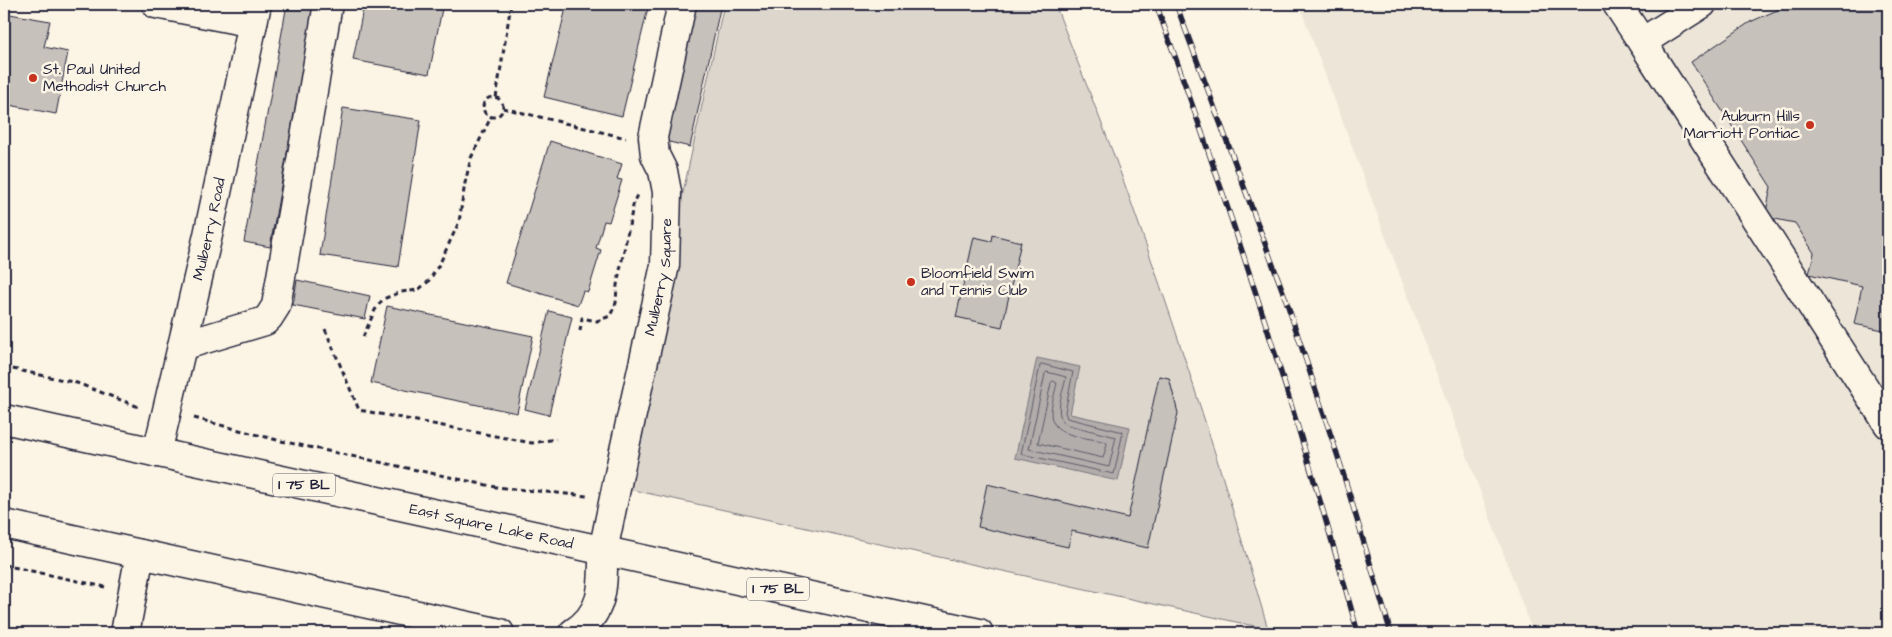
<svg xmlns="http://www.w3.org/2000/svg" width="1892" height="637" viewBox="0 0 1892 637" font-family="'Architects Daughter',sans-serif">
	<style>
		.built { fill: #ece5d8 }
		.green { fill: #dcd6cc; stroke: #7f7c84 }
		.water { fill: #b2adab; stroke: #78757e }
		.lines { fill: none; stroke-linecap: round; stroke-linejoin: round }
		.shore { stroke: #5c5a68; stroke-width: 1 }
		.building { fill: #c6c1bb; stroke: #22223b }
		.minor-casing { stroke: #22223b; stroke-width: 31 }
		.highway-casing { stroke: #22223b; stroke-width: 31 }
		.path { stroke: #22223b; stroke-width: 3; stroke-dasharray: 5 4; stroke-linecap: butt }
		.minor { stroke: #fcf5e5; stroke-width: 28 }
		.highway { stroke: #fcf5e5; stroke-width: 28 }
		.rail-casing { stroke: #22223b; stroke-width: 5.5 }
		.rail { stroke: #fcf5e5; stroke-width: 4; stroke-dasharray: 11; stroke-linecap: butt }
		.poi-dot { fill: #c8321e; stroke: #fcf5e5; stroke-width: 2 }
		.labels { text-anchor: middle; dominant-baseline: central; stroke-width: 5; stroke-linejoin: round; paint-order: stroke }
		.shield { fill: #fcf5e5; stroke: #63616e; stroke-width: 1 }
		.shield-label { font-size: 14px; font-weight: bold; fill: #22223b }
		.poi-label { font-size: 15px; fill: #22223b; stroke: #fcf5e5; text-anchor: start }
		.street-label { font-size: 15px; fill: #22223b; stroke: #fcf5e5 }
	</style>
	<rect width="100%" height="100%" fill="#fcf5e5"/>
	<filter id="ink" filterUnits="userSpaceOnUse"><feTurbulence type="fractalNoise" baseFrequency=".02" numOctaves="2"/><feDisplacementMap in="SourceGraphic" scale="10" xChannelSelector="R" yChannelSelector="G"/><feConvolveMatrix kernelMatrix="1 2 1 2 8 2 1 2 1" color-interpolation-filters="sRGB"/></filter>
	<g filter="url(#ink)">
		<path class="built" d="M1299 4H1888V633H1533Z"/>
		<path class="green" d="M724 4H1055C1082 75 1112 146 1137 219 1185 354 1228 491 1268 629L619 487Z"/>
		<path class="water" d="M1037 358 1080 367 1070 414 1130 427 1118 481 1015 458Z"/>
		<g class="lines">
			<path class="shore" d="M1042 364 1073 372 1065 412 1067 418 1123 432 1114 474 1021 454 1040 366Z
				M1047 372 1066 377C1064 391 1051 417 1068 425L1116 437 1109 467 1029 449 1045 374Z
				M1053 381 1057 383C1055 393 1051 404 1051 414 1052 438 1089 437 1106 442L1107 444 1103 458 1038 443 1051 383Z"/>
		</g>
		<path class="building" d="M287 4H314L270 247 244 242Z
			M364 4H443L429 74 353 60Z
			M567 4H649L622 116 544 97Z
			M696 4H721L690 147 665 141Z
			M1791 4H1888V331L1854 324 1862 286 1809 274 1814 253 1795 223 1765 217 1771 187 1691 62 1750 22Z
			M4 13 50 21 44 47 68 52 56 114 4 104Z
			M343 108 421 120 398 267 320 255Z
			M550 141 622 164 617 179 622 180 609 222 604 221 596 248 601 250 588 292 583 291 578 305 506 283Z
			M993 235 1021 242 1002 327 956 317 974 237 992 241Z
			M297 280 370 296 365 319 293 305Z
			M387 306 533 336 517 413 371 383Z
			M549 311 572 317 549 415 525 409Z
			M1159 376 1169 378 1178 413 1148 548 1072 531 1068 547 978 527 987 484 1128 518Z
			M4 629 14 631 13 633H4Z"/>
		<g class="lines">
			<g class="minor-casing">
				<g id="minor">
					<path d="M156 4 253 23"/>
					<path d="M1617 4 1642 42"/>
					<path d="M1702 4 1642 42 1888 424"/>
					<path d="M182 346 265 321 269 317 276 306 328 4"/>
					<path id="s1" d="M157 453 208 235 257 4"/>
					<path id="s2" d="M603 551 623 455 665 265 667 192 663 171 655 155 653 137 682 4"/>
					<path d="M125 633 140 554"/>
				</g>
			</g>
			<g class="highway-casing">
				<g id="highway">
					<path id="s3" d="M4 419 979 633"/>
					<path d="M4 524 500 633"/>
					<path d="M573 633C605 613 603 585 603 551"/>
				</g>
			</g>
			<path class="path" d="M483 107a10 10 0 1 1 20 0a10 10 0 1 1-20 0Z
				M496 98 511 4
				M503 108 626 138
				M325 329 359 410 532 443 556 439
				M580 331 582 318 597 321 610 316 616 303 617 285 634 201 638 193
				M363 337 375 310 383 299 401 292 418 290 429 281 440 263 459 222 465 183 471 158 491 117
				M4 367 77 383 139 407
				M194 418 281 441 496 487 587 496
				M4 565 105 587"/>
			<use href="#minor" class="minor"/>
			<use href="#highway" class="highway"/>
			<g class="rail-casing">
				<path id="rail" d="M1156 4C1232 211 1299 421 1358 633
					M1176 4 1286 300 1340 463 1391 633"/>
			</g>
			<use href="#rail" class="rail"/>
		</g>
	</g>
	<g class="poi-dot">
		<circle cx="33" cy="78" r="5"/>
		<circle cx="1810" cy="125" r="5"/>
		<circle cx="911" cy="282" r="5"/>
	</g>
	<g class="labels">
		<g class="shield">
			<rect x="273" y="473.5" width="62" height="23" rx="4"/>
			<rect x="747" y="577.5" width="62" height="23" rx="4"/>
		</g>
		<g class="shield-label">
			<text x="304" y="485">I 75 BL</text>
			<text x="778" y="589">I 75 BL</text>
		</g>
		<g class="poi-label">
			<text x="43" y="69">St. Paul United<tspan x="43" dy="17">Methodist Church</tspan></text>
			<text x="1800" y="116" text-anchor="end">Auburn Hills<tspan x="1800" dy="17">Marriott Pontiac</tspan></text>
			<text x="921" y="273">Bloomfield Swim<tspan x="921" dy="17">and Tennis Club</tspan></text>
		</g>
		<g class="street-label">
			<text stroke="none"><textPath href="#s1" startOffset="230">Mulberry Road</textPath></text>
			<text stroke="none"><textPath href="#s2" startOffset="280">Mulberry Square</textPath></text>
			<text stroke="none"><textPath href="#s3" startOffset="499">East Square Lake Road</textPath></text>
		</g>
	</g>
	<rect width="1892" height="637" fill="none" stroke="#fcf5e5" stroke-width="20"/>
	<rect x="10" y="10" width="1872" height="617" fill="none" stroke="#22223b" stroke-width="2" filter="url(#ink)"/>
</svg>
